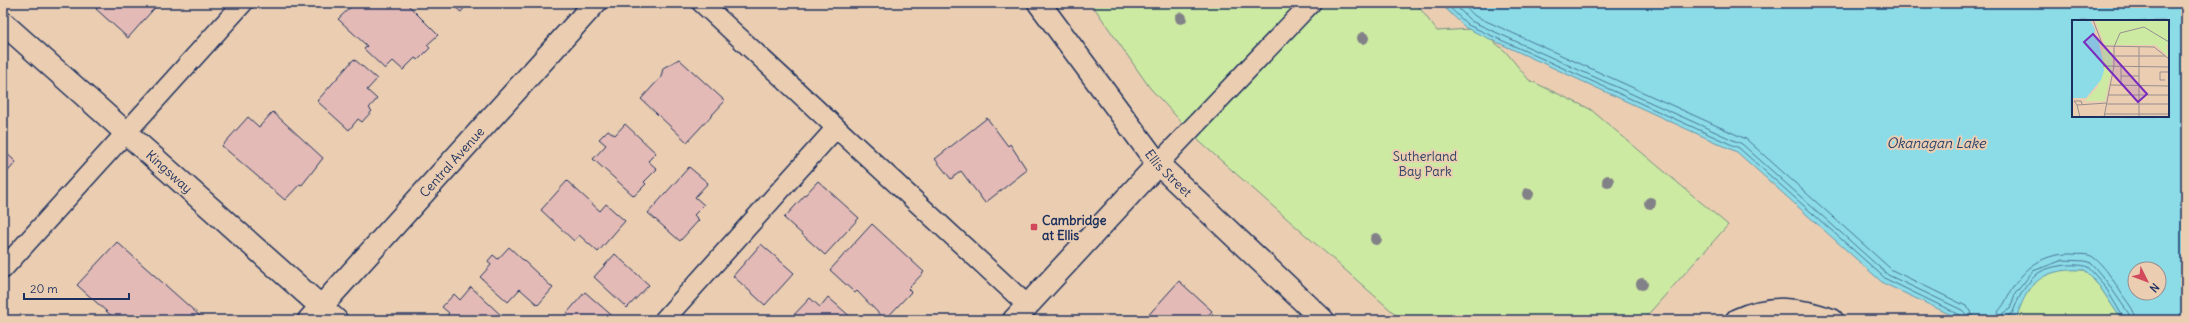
<svg xmlns="http://www.w3.org/2000/svg" width="2189" height="323" viewBox="0 0 2189 323" font-family="Delius,sans-serif">
	<style>
		.green { fill: #cdeaa2; stroke: #748c80 }
		.water { fill: #8cdce8; stroke: #5f97b1; fill-rule: evenodd }
		.lines { fill: none; stroke-linecap: round; stroke-linejoin: round }
		.shore { stroke: #487495; stroke-width: 1 }
		.building { fill: #e3bab6; stroke: #1b2f5e }
		.service-casing { stroke: #1b2f5e; stroke-width: 22 }
		.minor-casing { stroke: #1b2f5e; stroke-width: 25 }
		.service { stroke: #ebceb2; stroke-width: 19 }
		.minor { stroke: #ebceb2; stroke-width: 22 }
		.tree { fill: #828188 }
		.poi-dot { fill: #d1495b; stroke: #ebceb2; stroke-width: 1.5 }
		.labels { text-anchor: middle; dominant-baseline: central; stroke-width: 4; stroke-linejoin: round; paint-order: stroke }
		.park-label { font-size: 13px; fill: #2d4265; stroke: #ebceb2 }
		.street-label { font-size: 13px; fill: #1b2f5e; stroke: #ebceb2 }
		.poi-label { font-size: 13px; font-weight: bold; fill: #1b2f5e; stroke: #ebceb2; text-anchor: start }
		.water-label { font-size: 14px; font-style: italic; fill: #26406c; stroke: #ebceb2 }
		.inset-road { fill: none; stroke: #988e90; stroke-width: 1 }
		.view { fill: #7b2cbf; fill-opacity: 0.15; stroke: #7b2cbf; stroke-width: 2 }
		.inset-edge { fill: none; stroke: #1b2f5e; stroke-width: 2 }
	</style>
	<rect width="100%" height="100%" fill="#ebceb2"/>
	<filter id="ink" filterUnits="userSpaceOnUse"><feTurbulence type="fractalNoise" baseFrequency=".025" numOctaves="2"/><feDisplacementMap in="SourceGraphic" scale="8" xChannelSelector="R" yChannelSelector="G"/><feConvolveMatrix kernelMatrix="1 2 1 2 8 2 1 2 1" color-interpolation-filters="sRGB"/></filter>
	<g filter="url(#ink)">
		<path class="green" d="M1091 3H1416L1437 31 1471 29 1488 37 1505 51 1529 80 1590 109 1728 225 1643 320H1402L1200 142 1150 88Z
			M2063 269 2085 270 2100 287 2122 320H2006L2017 316 2022 299 2040 277Z"/>
		<path class="water" d="M1440 3H2186V320H2122L2100 287 2085 270C2046 268 2029 279 2017 316L2006 320H1962L1883 283 1737 152 1466 28ZM2073 21H2168V116H2073ZM2135 269H2159V293H2135Z"/>
		<g class="lines">
			<path class="shore" d="M1445 3 1468 25 1739 148 1886 279 1960 315 1962 320
				M1453 3 1471 21 1742 144 1888 275 1962 310 1966 314 1967 320
				M1461 3 1475 16 1746 139 1892 270 1966 306 1971 311 1973 320
				M1995 320C1996 311 2002 309 2005 302 2019 273 2038 253 2072 254 2079 255 2087 253 2093 257 2104 265 2113 280 2120 291 2125 300 2135 309 2136 320
				M2001 320 2003 313 2010 309 2015 294 2033 271 2063 260 2085 261 2091 263 2107 282 2129 314 2130 320
				M2006 320 2008 316 2013 312C2018 298 2025 285 2036 275 2045 266 2076 262 2088 267L2104 285 2125 320"/>
		</g>
		<path class="building" d="M101 3H159L128 38 96 9Z
			M355 3H406L438 35 427 45 430 48 418 60 415 58 403 70 393 61 385 69 364 49 367 46 338 19Z
			M450 3H468L461 12Z
			M354 59 377 79 367 90 377 99 369 108 372 111 362 122 358 119 349 130 317 101Z
			M679 59 725 101 687 142 641 99 661 77 663 68Z
			M273 112 323 158 302 185 300 184 285 200 222 146 248 117 259 127Z
			M987 118 1008 146 1010 144 1027 170 985 203 961 171 951 179 935 159Z
			M625 124 656 153 648 161 657 169 644 182 646 184 634 196 593 159 606 145 599 139 608 130 615 135Z
			M3 150 16 162 3 177Z
			M689 167 708 183 695 197 704 205 694 215 699 220 680 241 648 213Z
			M567 181 600 211 606 204 625 221 598 252 579 235 574 241 541 210Z
			M818 181 859 218 825 255 784 218Z
			M872 224 924 272 908 289 911 292 885 320 857 291 855 293 830 270Z
			M117 242 200 316 197 320H116L77 285Z
			M761 244 794 273 765 305 733 276Z
			M509 247 553 288 538 305 520 289 508 302 480 277 491 265 488 261 493 255 498 259Z
			M615 254 649 285 627 308 594 277Z
			M1179 281 1212 311 1206 318 1209 320H1144Z
			M471 287 504 318 502 320H443L449 313 442 307 454 294 460 300Z
			M585 292 617 320H561Z
			M828 297 854 320H789L810 298 820 307Z"/>
		<g class="lines">
			<g class="service-casing">
				<path id="service" d="M702 3 1027 305
					M1158 164 1311 3
					M3 269 243 3
					M664 320 836 128"/>
			</g>
			<g class="minor-casing">
				<g id="minor">
					<path id="s1" d="M1039 3 1158 164 1323 320"/>
					<path id="s2" d="M3 23 336 320"/>
					<path id="s3" d="M309 320 595 3"/>
					<path d="M1014 320 1158 164"/>
					<path d="M1737 320C1770 305 1799 308 1832 320"/>
				</g>
			</g>
			<use href="#service" class="service"/>
			<use href="#minor" class="minor"/>
		</g>
		<g class="tree">
			<circle cx="1181" cy="18" r="6"/>
			<circle cx="1363" cy="38" r="6"/>
			<circle cx="1608" cy="181" r="6"/>
			<circle cx="1528" cy="194" r="6"/>
			<circle cx="1650" cy="203" r="6"/>
			<circle cx="1376" cy="239" r="6"/>
			<circle cx="1642" cy="284" r="6"/>
		</g>
	</g>
	<rect class="poi-dot" x="1030" y="223" width="8" height="8" rx="2"/>
	<g class="labels">
		<g class="park-label">
			<text x="1425" y="156">Sutherland<tspan x="1425" dy="15">Bay Park</tspan></text>
		</g>
		<g class="street-label">
			<text stroke="none"><textPath href="#s3" startOffset="213">Central Avenue</textPath></text>
			<text stroke="none"><textPath href="#s2" startOffset="223">Kingsway</textPath></text>
			<text stroke="none"><textPath href="#s1" startOffset="214">Ellis Street</textPath></text>
		</g>
		<g class="poi-label">
			<text x="1042" y="220">Cambridge<tspan x="1042" dy="15">at Ellis</tspan></text>
		</g>
		<g class="water-label">
			<text x="1936" y="143">Okanagan Lake</text>
		</g>
	</g>
	<g transform="translate(2072 20)">
		<rect width="97" height="97" fill="#ebceb2"/>
		<path d="M23 0H97V25H94L97 37 84 25H33ZM30 29 40 30V48L33 81H13L26 67 28 48H32Z" fill="#cdeaa2"/>
		<path d="M0 0H18L23 9 22 18 26 19 31 41 32 51 29 60 14 78H0Z" fill="#8cdce8"/>
		<path class="inset-road" d="M21 0 31 26 82 27 97 39M67 27V97M42 36H93M31 46 97 47M49 56H67M93 60H88V52H97M38 65 97 66M49 65V46M36 75H97M35 84H97M5 85 35 83M33 94H97M8 97 5 85 2 81H9L10 84M32 97 42 46V27L48 13 72 7 97 22"/>
		<path class="view" d="M21 14 75 74 66 82 12 22Z"/>
		<rect width="97" height="97" class="inset-edge"/>
	</g>
	<rect width="2189" height="323" fill="none" stroke="#ebceb2" stroke-width="16"/>
	<rect x="8" y="8" width="2173" height="307" fill="none" stroke="#1b2f5e" stroke-width="1.5" filter="url(#ink)"/>
	<g transform="translate(2147 281) rotate(132)"><circle r="19" fill="#ebceb2" stroke="#988e90"/>
	<path d="M0-3L7 15L0 10L-7 15Z" fill="#d1495b"/>
	<text y="-6" font-size="11" font-weight="bold" text-anchor="middle" fill="#1b2f5e">N</text>
	</g>
	<path d="M24 293v6h105v-6" fill="none" stroke="#1b2f5e" stroke-width="2"/>
	<text x="30" y="293" font-size="12" fill="#1b2f5e" stroke="#ebceb2" stroke-width="3" paint-order="stroke">20 m</text>
</svg>
